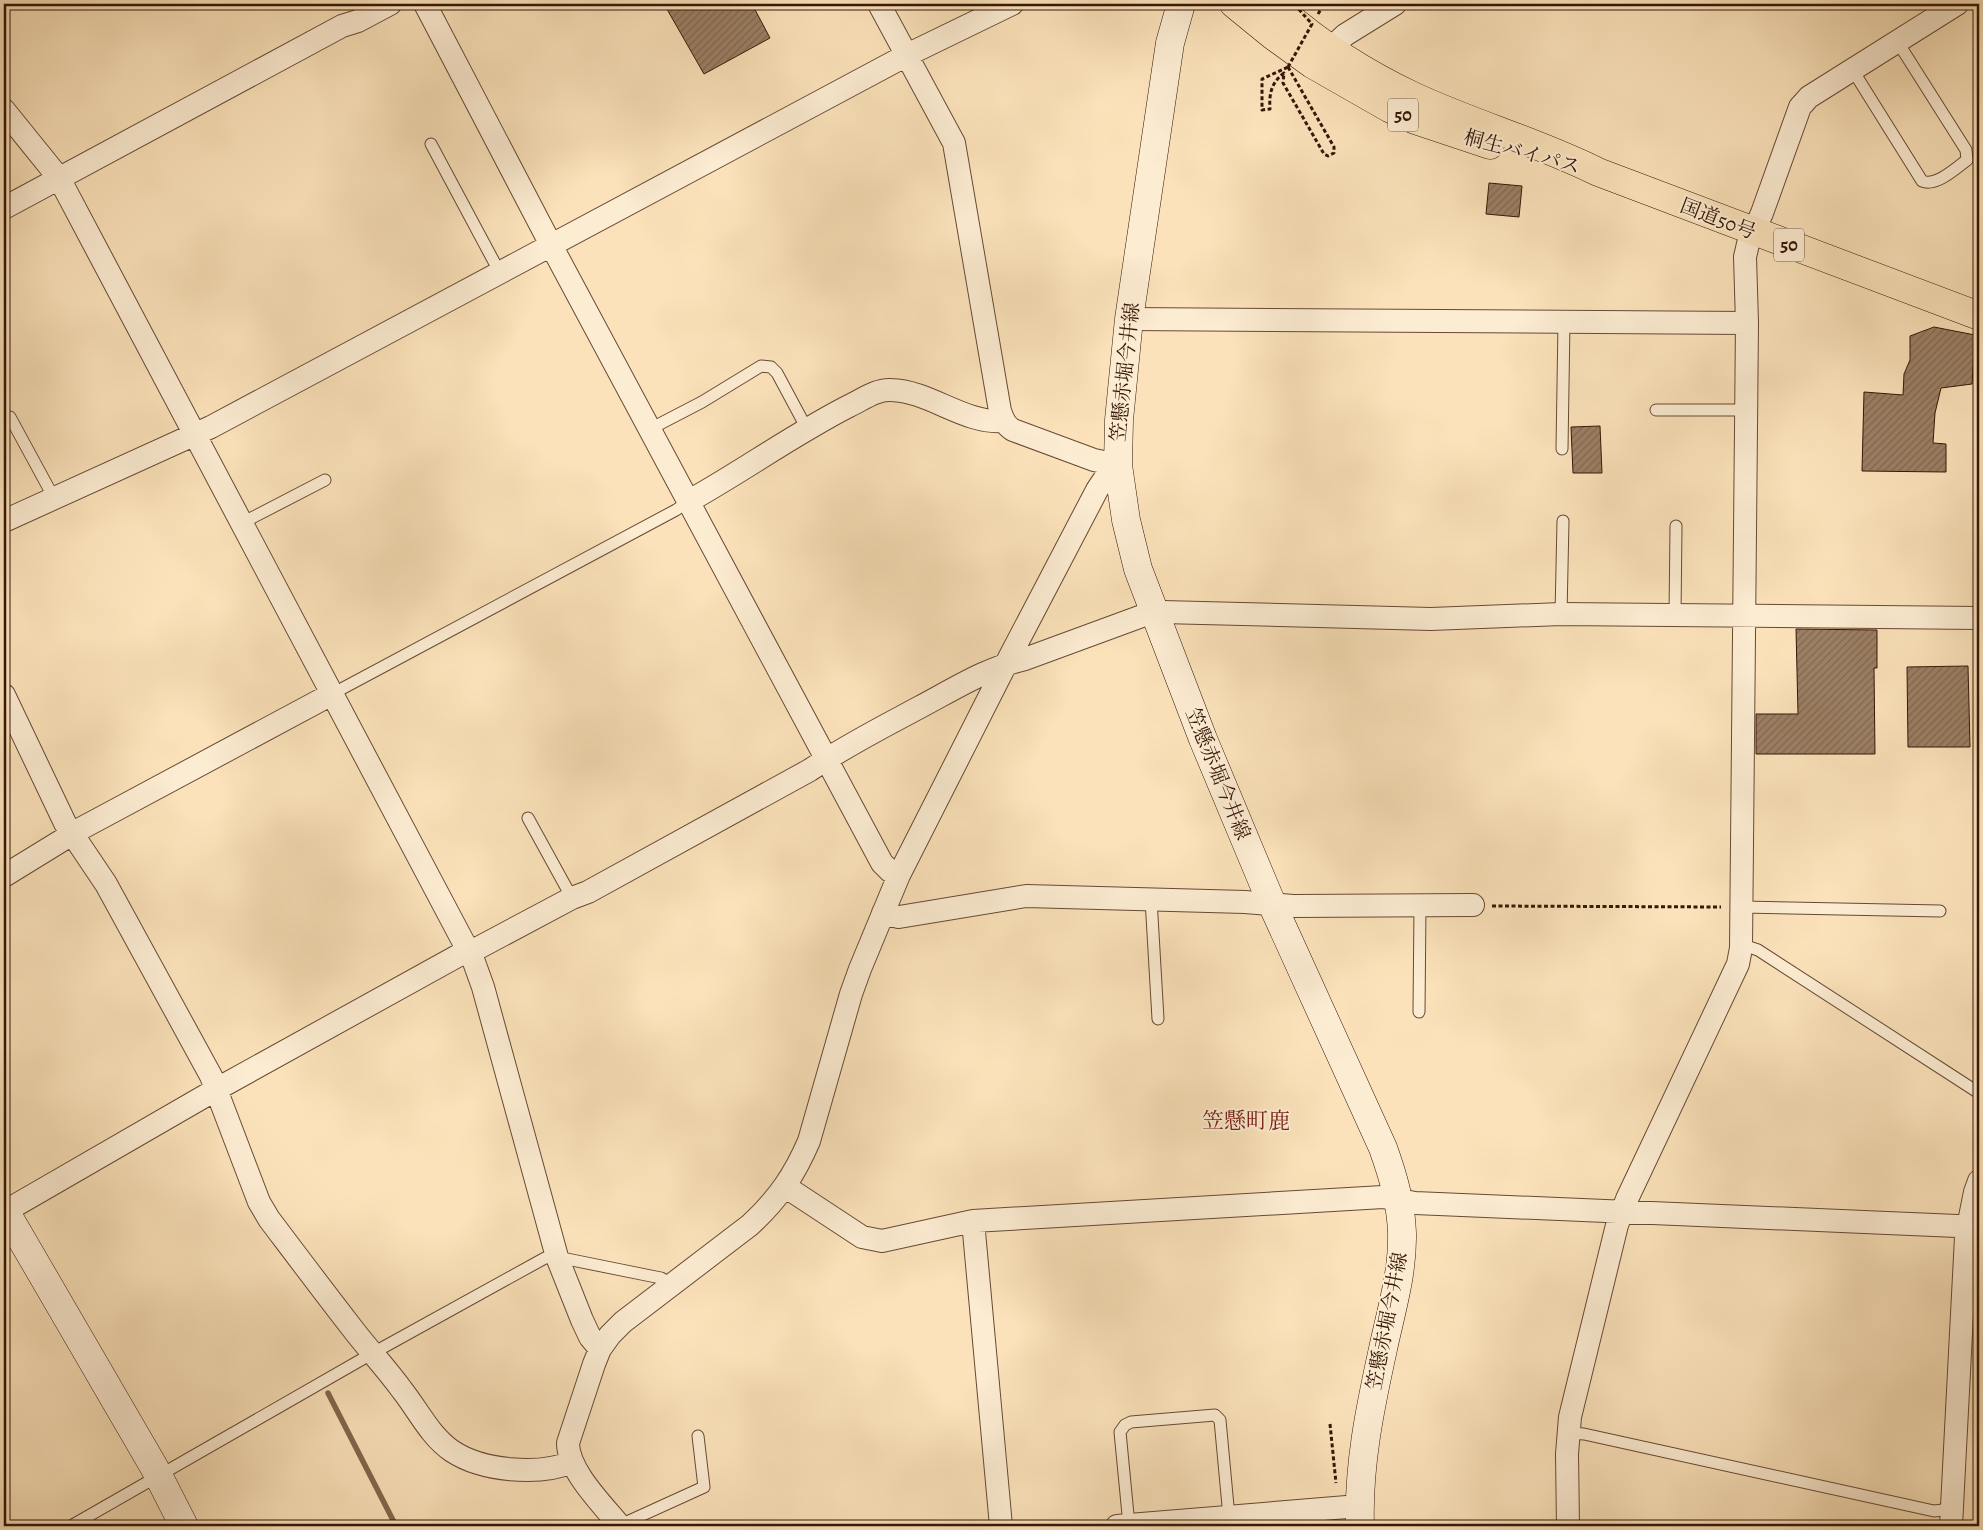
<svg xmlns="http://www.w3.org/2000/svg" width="1983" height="1530" viewBox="0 0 1983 1530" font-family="Alegreya,'Noto Serif JP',serif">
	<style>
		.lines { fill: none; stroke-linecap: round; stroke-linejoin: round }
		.stream { stroke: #84674e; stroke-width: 5.5 }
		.building { fill: url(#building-hatch); stroke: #361608 }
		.lane-casing { stroke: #674934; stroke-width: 13 }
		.street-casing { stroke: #674934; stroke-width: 24 }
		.secondary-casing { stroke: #361608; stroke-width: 29 }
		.highway-casing { stroke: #361608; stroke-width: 29 }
		.path { stroke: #361608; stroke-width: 3; stroke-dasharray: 4 2.5; stroke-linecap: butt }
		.lane { stroke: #fcecd2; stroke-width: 11 }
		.street { stroke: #fcecd2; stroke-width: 22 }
		.secondary { stroke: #fcecd2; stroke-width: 28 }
		.highway { stroke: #fbe2ba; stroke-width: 28 }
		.path-bridge { stroke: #361608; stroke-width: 3; stroke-dasharray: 4 2.5; stroke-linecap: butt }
		.labels { text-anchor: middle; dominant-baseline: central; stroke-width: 4; stroke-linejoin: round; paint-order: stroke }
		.shield { fill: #fcecd2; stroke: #715645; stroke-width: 1 }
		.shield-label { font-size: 19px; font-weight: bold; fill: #361608 }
		.street-label { font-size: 20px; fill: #361608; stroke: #fcecd2 }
		.quarter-label { font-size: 22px; fill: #7a1f14; stroke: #fcecd2 }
	</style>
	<defs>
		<pattern id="building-hatch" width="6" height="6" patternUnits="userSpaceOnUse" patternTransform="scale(1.25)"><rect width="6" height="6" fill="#9c8065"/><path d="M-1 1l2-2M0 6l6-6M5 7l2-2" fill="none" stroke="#806851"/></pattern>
	</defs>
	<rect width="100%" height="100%" fill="#fbe2ba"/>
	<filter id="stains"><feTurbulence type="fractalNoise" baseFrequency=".004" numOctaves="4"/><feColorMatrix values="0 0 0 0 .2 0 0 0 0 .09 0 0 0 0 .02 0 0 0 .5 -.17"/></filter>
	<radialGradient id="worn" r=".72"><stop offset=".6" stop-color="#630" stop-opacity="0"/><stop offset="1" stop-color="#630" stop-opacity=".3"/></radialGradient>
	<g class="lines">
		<path class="stream" d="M328 1393 396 1526"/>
	</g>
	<path class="building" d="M664 4H752L770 38 704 74Z
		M1489 183 1522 186 1519 217 1486 214Z
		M1934 327 1975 335 1972 384 1941 388 1935 413 1933 443 1946 444V472L1862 471 1864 392 1903 395 1904 374 1910 360V336Z
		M1600 426 1602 473H1573L1571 427Z
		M1796 629 1877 630V668H1874L1875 754H1756V714H1798Z
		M1968 666 1970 747H1908L1907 667Z"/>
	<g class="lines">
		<g class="lane-casing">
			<path id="lane" d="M1852 69 1922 181C1936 187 1956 168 1967 160L1966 150 1897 41
				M431 144 500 273
				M1656 410H1746
				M10 417 54 498
				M650 429 702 402 761 366 771 367 777 373 807 429
				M1562 449 1564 322
				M242 523 325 480
				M1561 614 1563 521
				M1675 615 1676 526
				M332 694 676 510 689 501
				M528 818 572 898
				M1151 899 1158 1019
				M1741 907 1940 911
				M1741 948 1749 947 1758 950 1979 1093
				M1419 1012 1420 905
				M1568 1433 1584 1434 1934 1511 1952 1509
				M1129 1525 1120 1432 1125 1425 1131 1422 1215 1415 1220 1420 1229 1517
				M71 1526 373 1353 545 1258 557 1257 661 1278 672 1284
				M623 1526 627 1522 704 1487 698 1436"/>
		</g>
		<g class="street-casing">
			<path id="street" d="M425 4 551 245 882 863 890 871 899 875
				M879 4 954 143 1000 411C1003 419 1005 425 1013 430L1094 460 1118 465
				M1330 49 1345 35 1395 4
				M4 110 59 178 474 962 483 987 557 1257 582 1320 590 1337 600 1349
				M4 208 342 26 358 21 390 4
				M1129 319 1747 323
				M689 501C743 471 794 434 849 406 862 400 876 389 891 390 930 391 964 424 1003 421
				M4 521 211 427 907 55 1012 4
				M4 695 65 823 106 884 211 1076 259 1202 269 1219C297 1256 324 1292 352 1328 368 1349 386 1368 402 1390 418 1410 430 1436 452 1451 482 1471 539 1476 572 1462
				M4 876 82 828 332 694
				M883 913 899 917 1026 896 1245 902 1293 906 1473 905
				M786 1187 862 1237 882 1241 973 1221 1383 1197 1415 1203 1864 1222 1957 1226 1979 1224
				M4 1212 217 1089 461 954 480 947 572 898 588 892 810 770C845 746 883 727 920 707 954 689 987 668 1025 659L1142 616 1162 612 1431 619 1561 614 1979 618
				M973 1221 1001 1526
				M620 1526C603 1505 568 1471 568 1443L594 1364 600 1349 610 1335 623 1322 750 1225C778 1199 794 1176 809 1141L851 994 860 969 899 875 1006 664 1097 490 1107 475 1118 465
				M1117 1526 1359 1506
				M1568 1526 1567 1454 1570 1417 1617 1225 1627 1199 1738 964 1741 948 1747 323 1745 257 1748 244 1762 213 1800 107 1809 97 1957 4
				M1951 1526 1966 1237 1975 1192 1979 1181"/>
		</g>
		<g class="secondary-casing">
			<path id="secondary" d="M1181 4 1170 43 1129 319 1119 420 1118 465 1126 520 1138 569 1203 739 1272 904 1383 1148C1393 1176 1401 1203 1402 1233 1403 1273 1391 1311 1383 1349 1370 1408 1358 1466 1360 1526
				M4 1209 154 1467 184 1526"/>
		</g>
		<g class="highway-casing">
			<path id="highway" d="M1234 4 1272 35 1312 64 1389 108 1415 120 1490 145
				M1274 4C1315 41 1362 72 1413 96 1473 124 1538 142 1598 172L1979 316"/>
		</g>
		<path class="path" d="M1318 14 1323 6 1322 4
			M1288 67 1334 147V153L1328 156 1324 154 1283 83 1284 73C1271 83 1269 94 1270 109L1262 110V79Z
			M1492 906 1721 907
			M1330 1424 1336 1483"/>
		<use href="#lane" class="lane"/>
		<use href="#street" class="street"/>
		<use href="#secondary" class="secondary"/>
		<use href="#highway" class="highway"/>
		<path class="path-bridge" d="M1288 67 1312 24 1294 4"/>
	</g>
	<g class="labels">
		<g class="shield">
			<rect x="1388" y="98.5" width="30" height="33" rx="4"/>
			<rect x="1774" y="228.5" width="30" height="33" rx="4"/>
		</g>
		<g class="shield-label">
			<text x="1403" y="115">50</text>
			<text x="1789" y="245">50</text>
		</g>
		<g class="street-label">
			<text transform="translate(1522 152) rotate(15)">桐生バイパス</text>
			<text transform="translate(1718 219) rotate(21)">国道50号</text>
			<text transform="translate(1125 372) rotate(-84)">笠懸赤堀今井線</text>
			<text transform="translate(1218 774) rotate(68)">笠懸赤堀今井線</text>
			<text transform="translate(1387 1321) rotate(-79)">笠懸赤堀今井線</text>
		</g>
		<g class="quarter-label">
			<text x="1246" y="1121">笠懸町鹿</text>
		</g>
	</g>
	<rect width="1983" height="1530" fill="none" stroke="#fbe2ba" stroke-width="20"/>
	<rect x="5" y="5" width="1973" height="1520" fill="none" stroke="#361608" stroke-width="2.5"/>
	<rect x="10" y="10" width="1963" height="1510" fill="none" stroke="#361608"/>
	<rect width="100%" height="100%" filter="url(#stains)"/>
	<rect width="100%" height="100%" fill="url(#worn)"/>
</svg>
